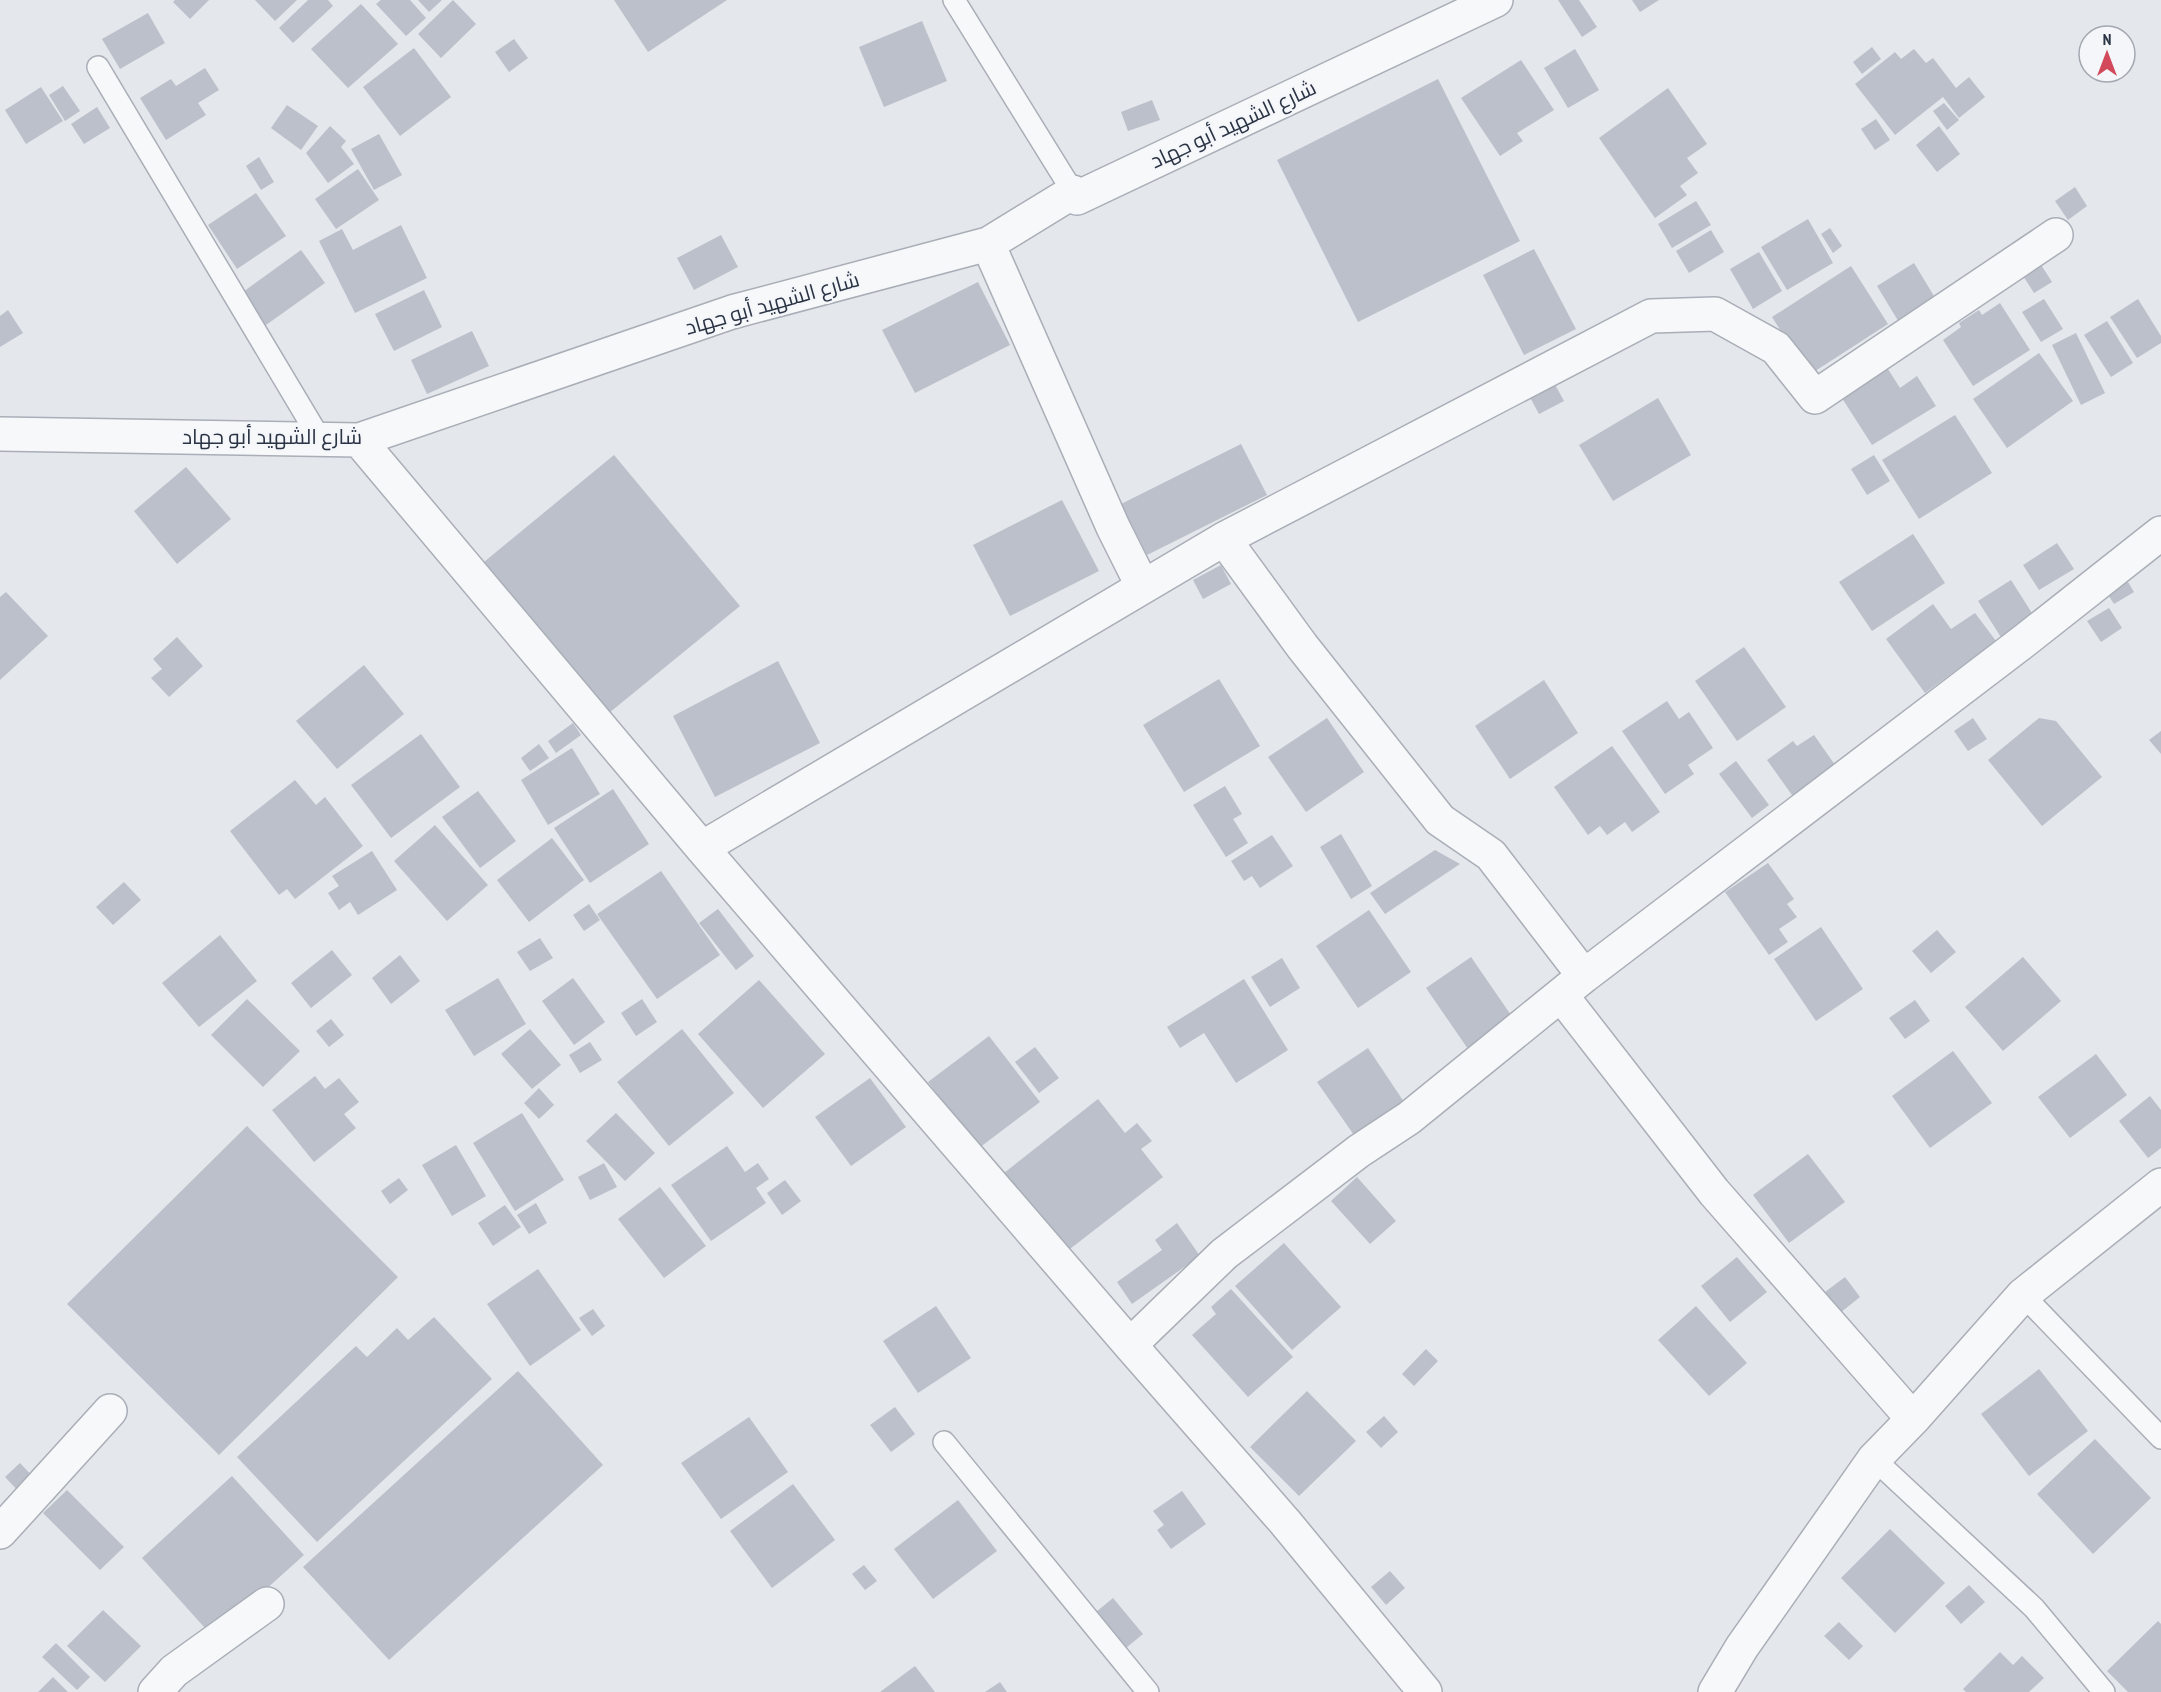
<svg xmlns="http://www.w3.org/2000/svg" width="2161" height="1692" viewBox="0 0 2161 1692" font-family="'PT Sans Narrow',Cairo,sans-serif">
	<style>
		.building { fill: #bbc0ca }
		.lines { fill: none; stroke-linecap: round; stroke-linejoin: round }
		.lane-casing { stroke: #a9aeb7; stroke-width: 24 }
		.street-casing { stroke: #a9aeb7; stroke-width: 36 }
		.lane { stroke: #f7f8fa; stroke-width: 21 }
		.street { stroke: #f7f8fa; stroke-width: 33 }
		.labels { text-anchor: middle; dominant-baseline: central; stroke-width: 4.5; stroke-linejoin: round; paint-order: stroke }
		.street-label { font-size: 21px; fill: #2b3445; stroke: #f4f6f9 }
	</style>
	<rect width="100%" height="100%" fill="#e4e7ec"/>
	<path class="building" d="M175 0H209L190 19 173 2Z
		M255 0H297L275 21Z
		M308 0H328L333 6 293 43 279 28Z
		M381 0H410L426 18 406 36 376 4Z
		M418 0H442L429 12Z
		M453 0 476 24 441 58 418 34Z
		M614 0H727L648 52Z
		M1558 0H1579L1597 27 1582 37Z
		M1632 0H1659L1640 12Z
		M361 4 398 44 348 88 311 49Z
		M148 13 165 43 120 69 102 39Z
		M922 21 947 81 884 107 859 47Z
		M514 39 528 58 509 72 495 52Z
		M1872 47 1881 59 1862 74 1853 62Z
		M414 48 451 97 400 136 363 87Z
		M1575 49 1599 90 1568 108 1544 68Z
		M1914 49 1926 63 1933 58 1956 88 1969 77 1985 97 1959 118 1943 97 1895 135 1855 84 1895 52 1901 59Z
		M1521 60 1554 110 1517 133 1523 141 1500 156 1461 98Z
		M205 68 219 90 198 103 206 115 166 140 140 98 171 79 176 86Z
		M1438 79 1520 241 1358 322 1277 160Z
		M63 86 80 111 65 121 49 95Z
		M41 87 63 121 26 144 5 110Z
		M1668 88 1707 144 1687 158 1698 173 1680 186 1687 195 1655 218 1599 138Z
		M1152 100 1160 120 1128 131 1121 112Z
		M1944 103 1959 120 1947 130 1933 111Z
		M287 105 318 126 301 150 271 128Z
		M97 107 110 128 84 144 71 124Z
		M1876 119 1890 140 1875 150 1861 129Z
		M330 126 346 141 341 147 354 164 328 183 306 153Z
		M1939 126 1960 154 1937 172 1916 145Z
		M379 134 402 175 374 190 351 149Z
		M259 157 274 182 261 190 246 166Z
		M358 169 379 200 336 229 315 199Z
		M2075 187 2087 206 2068 220 2055 201Z
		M256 193 286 236 237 269 208 225Z
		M1696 201 1711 225 1672 248 1658 224Z
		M1808 219 1833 263 1787 290 1761 247Z
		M401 225 427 278 355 313 319 241 342 229 353 250Z
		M1830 228 1842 246 1833 253 1821 234Z
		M1711 230 1724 252 1689 273 1676 251Z
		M721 235 738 267 694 290 677 258Z
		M1534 249 1576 329 1524 355 1483 275Z
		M301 250 325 283 266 325 243 292Z
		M1759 252 1782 291 1753 309 1730 269Z
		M2038 260 2052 282 2034 293 2020 271Z
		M1914 263 1937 301 1900 324 1877 286Z
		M1851 266 1888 324 1809 375 1772 317Z
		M978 282 1010 345 915 393 882 330Z
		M424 290 442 327 394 351 375 314Z
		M2044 299 2063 329 2041 342 2022 312Z
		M2138 299 2161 336V343L2137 358 2110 317Z
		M2000 303 2030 350 1973 386 1943 340 1961 327 1959 323 1979 310 1982 315Z
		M8 310 23 333 0 347V316Z
		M2107 321 2133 363 2111 377 2084 335Z
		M472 331 489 366 427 394 411 360Z
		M2076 333 2105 393 2081 405 2052 345Z
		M2039 353 2073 401 2007 448 1973 399Z
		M1886 366 1900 388 1917 376 1936 406 1872 445 1840 395Z
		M1552 379 1564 401 1539 414 1527 392Z
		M1658 398 1691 455 1613 501 1579 445Z
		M1955 415 1992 473 1919 519 1882 460Z
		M1241 444 1267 495 1147 555 1121 504Z
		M614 455 740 606 609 713 484 562Z
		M1874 455 1890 481 1867 495 1851 469Z
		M186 467 231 519 177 564 134 511Z
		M1062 500 1099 571 1010 616 973 545Z
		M1913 534 1945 583 1872 631 1839 582Z
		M2057 543 2074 569 2039 590 2023 565Z
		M1221 565 1231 584 1203 599 1193 580Z
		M2125 577 2134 592 2114 604 2105 590Z
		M2011 580 2037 621 2004 642 1978 601Z
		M6 592 48 636 0 680V597Z
		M1933 604 1951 629 1975 613 1996 641 1925 693 1886 639Z
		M2109 608 2122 628 2101 642 2087 621Z
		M177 637 203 666 169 697 151 678 162 669 153 659Z
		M1744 647 1786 707 1737 741 1695 681Z
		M778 661 820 743 715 797 673 716Z
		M364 665 404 714 337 769 296 721Z
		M1219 679 1260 746 1184 792 1143 725Z
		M1544 680 1578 733 1510 779 1475 726Z
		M1667 701 1679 719 1689 712 1713 748 1688 765 1694 774 1665 794 1622 731Z
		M1327 718 1364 772 1306 812 1268 757Z
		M1973 718 1987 739 1968 751 1954 731Z
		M2039 718 2056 721 2102 777 2042 826 1988 760Z
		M573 723 581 735 556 753 548 741Z
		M2161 731V754L2149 740Z
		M421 734 460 787 391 838 351 785Z
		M1814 735 1840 772 1797 802 1767 760 1793 741 1797 746Z
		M539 744 549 758 530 771 521 758Z
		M1612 746 1660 812 1632 832 1625 822 1607 835 1600 826 1588 835 1554 787Z
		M572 748 600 794 548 825 521 780Z
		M1736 761 1769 805 1752 818 1719 774Z
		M295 780 316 805 325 797 363 846 295 899 287 889 279 895 230 831Z
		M1225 786 1242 814 1233 819 1248 843 1226 857 1193 805Z
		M613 789 649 844 590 883 554 828Z
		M478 791 516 841 480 868 442 817Z
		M435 825 488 885 447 921 394 861Z
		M1341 834 1372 886 1351 899 1320 847Z
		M1272 835 1293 866 1260 888 1252 876 1244 881 1231 861Z
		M552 838 584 880 529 922 497 880Z
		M1435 850 1460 864 1385 914 1370 893Z
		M372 851 397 890 358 915 350 902 339 910 328 893 339 886 332 876Z
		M1768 863 1794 899 1787 904 1797 917 1779 929 1788 942 1769 955 1725 892Z
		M661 871 720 955 657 999 597 914Z
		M124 882 141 900 113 925 96 907Z
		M589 904 600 920 584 931 573 915Z
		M718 909 754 956 736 970 699 923Z
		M1369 910 1411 972 1358 1008 1316 946Z
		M1821 927 1863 989 1816 1021 1774 959Z
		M1937 930 1956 952 1931 973 1912 951Z
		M220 935 257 981 199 1027 162 983Z
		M540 938 553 958 530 971 517 952Z
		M332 950 352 975 311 1008 291 983Z
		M400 955 420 981 391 1004 372 978Z
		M1471 957 1513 1018 1468 1049 1426 988Z
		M2023 957 2061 1001 2003 1051 1965 1007Z
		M1282 958 1300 988 1270 1007 1251 977Z
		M498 978 526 1024 474 1056 445 1010Z
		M573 978 605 1022 574 1045 542 1001Z
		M1244 979 1288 1050 1236 1083 1204 1033 1180 1048 1167 1027Z
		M759 980 825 1054 763 1108 698 1034Z
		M247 999 300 1051 263 1087 211 1035Z
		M642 999 657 1022 636 1036 621 1013Z
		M1915 1000 1930 1021 1905 1039 1889 1018Z
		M331 1019 344 1035 329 1047 316 1031Z
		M530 1029 561 1065 532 1089 501 1054Z
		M682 1029 734 1093 669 1146 617 1082Z
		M989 1036 1040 1102 979 1148 928 1082Z
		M590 1042 602 1060 580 1073 569 1055Z
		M1035 1047 1059 1078 1039 1093 1015 1062Z
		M1368 1048 1406 1105 1356 1138 1317 1082Z
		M1953 1051 1992 1103 1930 1148 1892 1096Z
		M2096 1054 2127 1095 2070 1138 2038 1097Z
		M315 1076 325 1089 339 1078 359 1102 344 1114 356 1128 314 1162 272 1110Z
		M870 1078 906 1127 851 1166 815 1117Z
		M539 1088 554 1105 539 1119 524 1103Z
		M2150 1096 2161 1110V1148L2148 1158 2119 1121Z
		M1098 1099 1125 1133 1137 1123 1152 1141 1141 1149 1163 1177 1066 1252 1004 1173Z
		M522 1113 564 1180 515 1211 473 1143Z
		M616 1113 655 1153 625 1181 586 1141Z
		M247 1126 398 1277 219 1455 67 1304Z
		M456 1145 486 1196 452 1216 422 1165Z
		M727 1146 745 1172 758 1163 769 1179 756 1188 766 1203 711 1241 671 1185Z
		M1808 1154 1845 1202 1789 1243 1753 1195Z
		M604 1163 617 1187 590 1200 578 1177Z
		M1357 1177 1396 1221 1370 1244 1331 1201Z
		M399 1178 408 1190 390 1204 381 1191Z
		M785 1180 801 1201 782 1215 767 1193Z
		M660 1187 706 1246 664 1278 618 1219Z
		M536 1203 547 1223 529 1234 517 1215Z
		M505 1205 521 1227 493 1246 478 1223Z
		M1177 1223 1200 1256 1132 1304 1117 1282 1162 1250 1155 1240Z
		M1284 1243 1341 1307 1292 1350 1235 1286Z
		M1737 1257 1767 1292 1730 1322 1701 1286Z
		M538 1269 581 1330 530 1366 487 1304Z
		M1845 1277 1860 1297 1840 1313 1825 1292Z
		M1231 1289 1293 1357 1248 1397 1192 1335 1216 1314 1211 1307Z
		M936 1306 971 1358 918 1393 883 1341Z
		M1696 1306 1747 1363 1709 1396 1658 1340Z
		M593 1309 605 1326 592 1336 579 1318Z
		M434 1317 492 1379 317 1542 237 1457 356 1346 367 1357 397 1328 408 1340Z
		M1426 1349 1438 1361 1414 1386 1402 1374Z
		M2039 1369 2088 1431 2029 1476 1981 1414Z
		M518 1371 603 1465 389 1660 303 1567Z
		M1307 1391 1356 1441 1299 1496 1250 1447Z
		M895 1407 915 1434 891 1452 870 1425Z
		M1384 1416 1398 1432 1381 1448 1366 1432Z
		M749 1417 788 1472 721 1519 681 1463Z
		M2095 1439 2151 1498 2093 1554 2037 1494Z
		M20 1463 36 1480 21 1494 5 1477Z
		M232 1476 304 1555 213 1637 142 1558Z
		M793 1484 835 1540 772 1588 730 1531Z
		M67 1490 124 1547 100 1570 43 1513Z
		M1182 1491 1206 1524 1171 1549 1157 1530 1164 1525 1153 1511Z
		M958 1500 997 1551 933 1599 894 1549Z
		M1890 1529 1945 1583 1895 1633 1841 1578Z
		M864 1565 877 1581 865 1590 852 1574Z
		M1390 1571 1405 1588 1386 1605 1371 1587Z
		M1969 1585 1985 1602 1961 1624 1945 1606Z
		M1113 1598 1143 1634 1126 1648 1096 1612Z
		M103 1610 141 1646 105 1682 67 1646Z
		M2158 1621 2161 1624V1692H2128L2107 1671Z
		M1839 1622 1863 1646 1849 1660 1824 1636Z
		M56 1643 90 1677 77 1690 42 1657Z
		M2000 1652 2013 1665 2022 1656 2044 1678 2029 1692H1966L1963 1689Z
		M915 1666 935 1692H880Z
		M53 1677 68 1692H38Z
		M1000 1682 1007 1692H985Z"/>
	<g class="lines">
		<g class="lane-casing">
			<path id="lane" d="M954 0 1073 192
				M98 67 320 439
				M2023 1295 2161 1438
				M944 1442 1148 1692
				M1874 1459 2034 1608 2104 1692"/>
		</g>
		<g class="street-casing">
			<path id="street" d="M988 244 1113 527 1143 587
				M0 434 359 440 732 312 988 244 1073 192 1077 198 1496 0
				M359 440 702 848 1130 1345 1285 1522 1425 1692
				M1224 539 1302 646 1440 820 1491 855 1584 976
				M702 848 1224 539 1651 316 1715 314 1776 348 1815 397 2056 235
				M1561 995 1714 1192 1913 1419
				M1130 1345 1224 1254 1359 1151 1409 1118 1584 976 2024 641 2161 533
				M0 1532 110 1411
				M155 1692 174 1671 267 1604
				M1715 1692 1742 1647 1874 1459 1913 1419 2023 1295 2161 1185"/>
		</g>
		<use href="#lane" class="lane"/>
		<use href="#street" class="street"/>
	</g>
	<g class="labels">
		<g class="street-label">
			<text transform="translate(1233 124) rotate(-25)">شارع الشهيد أبو جهاد</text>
			<text transform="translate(772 303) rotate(-16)">شارع الشهيد أبو جهاد</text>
			<text x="272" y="436">شارع الشهيد أبو جهاد</text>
		</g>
	</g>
	<g transform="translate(2107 54)"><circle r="28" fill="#f4f6f9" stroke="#a4a8b1" stroke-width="1.5"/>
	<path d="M0-4.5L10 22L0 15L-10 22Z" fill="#d1495b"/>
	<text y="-9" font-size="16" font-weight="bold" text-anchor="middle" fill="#2b3445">N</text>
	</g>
</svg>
